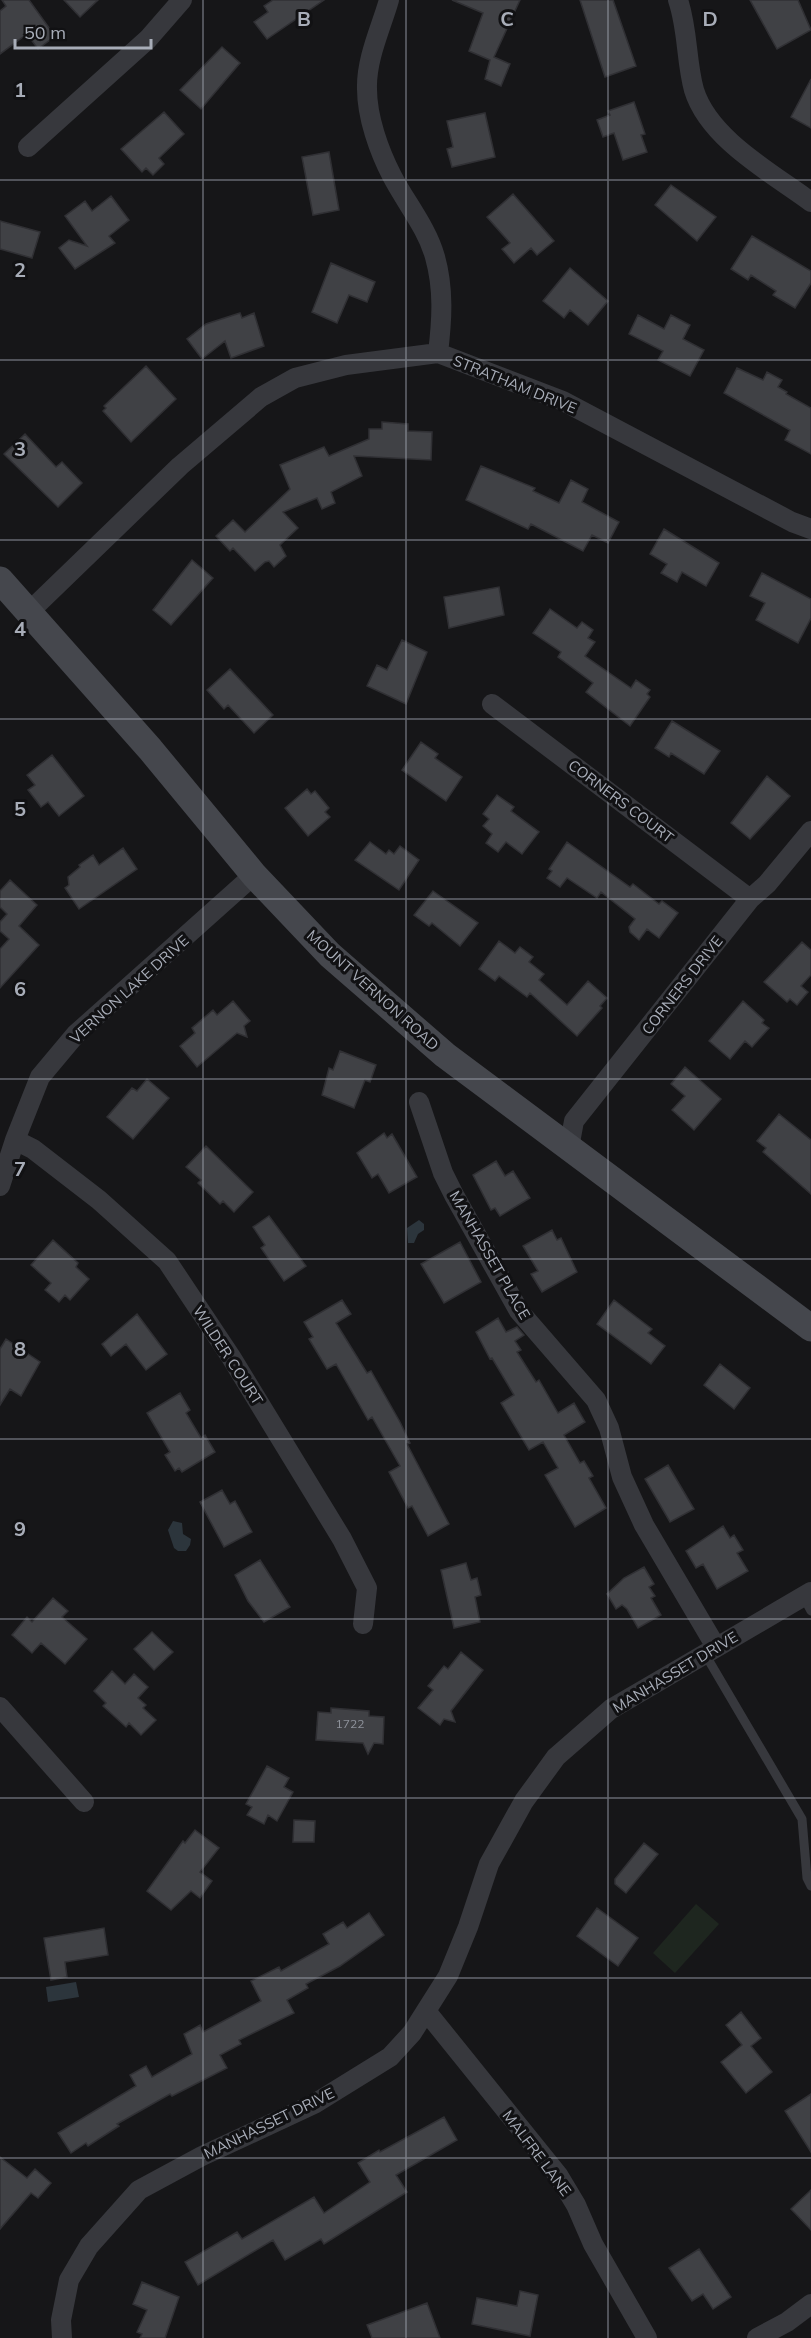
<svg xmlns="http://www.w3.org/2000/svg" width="811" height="2338" viewBox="0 0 811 2338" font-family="Mulish,sans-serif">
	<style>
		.green { fill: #1e261f }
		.water { fill: #2c353c }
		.building { fill: #404145; stroke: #303034; stroke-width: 1.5 }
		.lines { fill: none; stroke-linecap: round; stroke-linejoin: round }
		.lane { stroke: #37383d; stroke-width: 9 }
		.street { stroke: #37383d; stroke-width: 20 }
		.secondary { stroke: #45474d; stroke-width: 27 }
		.grid { fill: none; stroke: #a8adb8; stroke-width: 1.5; stroke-opacity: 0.55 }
		.labels { text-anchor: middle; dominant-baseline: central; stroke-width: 6; stroke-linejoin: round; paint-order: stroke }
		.number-label { font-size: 12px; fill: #8e929b }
		.street-label { font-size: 15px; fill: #a8adb8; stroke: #111113 }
		.grid-label { font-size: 20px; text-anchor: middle; font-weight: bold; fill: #a8adb8; stroke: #111113; stroke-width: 6; stroke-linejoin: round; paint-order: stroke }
	</style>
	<rect width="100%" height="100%" fill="#161618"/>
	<path class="green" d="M696 1904 719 1924 675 1973 653 1953Z"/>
	<path class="water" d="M419 1220 424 1224V1230L418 1234 414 1243H408L407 1228Z
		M173 1521 182 1523 183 1534 191 1539 190 1545 186 1551H178L174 1548 168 1530Z
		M76 1982 79 1997 48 2002 46 1987Z"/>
	<path class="building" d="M2 0H29L55 36 38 49 27 34 0 54V11L6 6Z
		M64 0H98L80 17Z
		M273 0H324L267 39 254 22 268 12 264 6Z
		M452 0H520L494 57 510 64 501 86 485 79 490 60 469 51 483 13Z
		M580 0H613L636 66 605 77Z
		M750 0H798L811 30 777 49Z
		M222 47 240 63 201 109 180 90Z
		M811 79V128L791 117Z
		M634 102 645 134 641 135 647 152 623 160 614 133 603 137 597 120 610 115 608 111Z
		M164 112 184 134 159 158 164 164 153 175 146 168 142 172 121 149Z
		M485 113 495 157 452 167 447 149 453 147 447 121Z
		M329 152 339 210 313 215 302 157Z
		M671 185 716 217 697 241 655 205Z
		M513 194 554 241 537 255 531 248 514 263 502 249 510 243 487 217Z
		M111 196 129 220 109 236 115 243 75 269 59 248 69 240 87 246 65 216 85 201 92 211Z
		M0 221 40 232 32 258 0 249Z
		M752 236 811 271V283L795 308 773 295 776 291 751 275 748 280 731 269Z
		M331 263 375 282 367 302 349 295 337 323 312 312Z
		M570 268 608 301 588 325 570 310 564 318 543 301Z
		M240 313 242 318 254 313 264 346 231 358 225 341 202 359 187 339 206 324Z
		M638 315 664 329 671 315 690 325 683 339 704 350 690 376 658 360 663 351 629 334Z
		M146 366 176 399 131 442 103 411 106 408 104 406Z
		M737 368 763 380 767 372 782 380 778 387 787 392 786 394 811 408V454L785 440 790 430 724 393Z
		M382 422 408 424V431L432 432 431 460 354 456 362 476 331 492 335 503 322 509 317 498 283 512 298 528 280 545 286 556 274 567 269 561 265 562 255 571 233 548 230 551 216 536 233 520 245 532 290 489 280 465 324 447 329 456 369 439V429H382Z
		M25 434 56 467 62 462 82 483 58 507 4 454Z
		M481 466 535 488 533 491 559 503 571 480 588 489 582 502 619 522 608 543 592 535 583 551 531 524 528 529 466 500Z
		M664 529 719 563 706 586 682 572 677 582 661 573 667 564 650 554Z
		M192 560 213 578 171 625 153 610Z
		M762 573 811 599V618L798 643 756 620 765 603 750 596Z
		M499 587 504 615 449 628 444 597Z
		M550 609 577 628 582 622 593 630 588 638 595 642 585 656 631 688 636 680 650 690 647 694 650 697 630 726 586 692 593 683 558 657 561 652 533 633Z
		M402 640 427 652 406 704 367 686 377 665 387 670Z
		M230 669 273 715 254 733 228 705 224 709 207 690Z
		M672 721 720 751 704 774 671 753 669 757 655 748Z
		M421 742 438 754 435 758 462 777 446 801 402 770Z
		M52 755 84 796 59 816 48 802 41 807 28 790 35 785 27 775Z
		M767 776 790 796 750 839 731 823Z
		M307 789 311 794 315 791 329 808 325 812 330 817 308 836 285 808Z
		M497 795 514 807 511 811 539 832 522 854 506 842 498 852 486 843 492 834 483 826 489 819 483 814Z
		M370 842 386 854 389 850 394 854 400 846 419 860 399 890 355 860Z
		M567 842 630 887 633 884 659 904 662 901 678 913 659 938 647 929 639 940 630 932 629 927 635 919 601 892 597 898 567 878 560 887 547 878 552 871 549 869Z
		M123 848 137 869 79 909 65 888 69 885 68 877 80 867 79 865 93 855 99 865Z
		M10 880 37 905 19 926 39 945 0 988V949L9 939 0 931V922L7 914 0 907V891Z
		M433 891 478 923 460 946 432 923 429 926 414 915Z
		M499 941 515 953 520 947 533 957 529 962 544 974 539 980 567 1005 588 981 607 998 600 1006 602 1008 577 1036 530 993 527 997 499 976 495 981 479 969Z
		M802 942 811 950V975L801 986 808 992 797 1005 790 999 787 1002 764 982Z
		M233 1001 250 1021 244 1026 247 1037 237 1033 197 1067 180 1046 195 1033 192 1028 213 1010 217 1015Z
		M743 1001 764 1020 762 1023 769 1028 752 1047 745 1041 730 1059 709 1041Z
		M340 1051 376 1065 370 1082 365 1080 354 1108 322 1095 329 1068 333 1070Z
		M685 1067 721 1099 694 1130 672 1110 685 1096 671 1084Z
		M147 1079 169 1098 133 1139 107 1117 132 1088 137 1091Z
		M779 1114 811 1140V1194L763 1152 766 1148 757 1141Z
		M384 1133 387 1138 392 1134 417 1177 389 1193 378 1174 372 1178 357 1153Z
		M206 1146 253 1192 234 1212 223 1201 220 1204 198 1183 201 1180 186 1167Z
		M496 1161 505 1176 513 1171 530 1198 500 1216 495 1208 491 1210 473 1175Z
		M269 1216 306 1266 284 1281 261 1248 265 1245 253 1227Z
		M552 1230 557 1240 561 1238 577 1272 542 1292 531 1274 538 1271 523 1246Z
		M53 1240 78 1263 76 1267 89 1279 70 1300 65 1295 59 1302 45 1290 51 1283 31 1265Z
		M460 1242 481 1282 444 1303 421 1264Z
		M342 1300 351 1314 336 1323 367 1373 371 1371 400 1422 410 1443 407 1444 449 1524 428 1536 412 1506 408 1508 389 1472 400 1466 372 1417 368 1420 336 1364 327 1369 309 1339 313 1337 304 1322Z
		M614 1300 652 1329 648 1333 665 1346 651 1364 597 1324Z
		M137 1314 167 1354 146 1370 126 1344 111 1356 102 1344Z
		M498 1318 506 1332 517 1327 524 1335 515 1341 521 1350 517 1352 536 1382 539 1380 558 1413 574 1403 585 1422 564 1435 580 1463 584 1461 593 1476 589 1478 606 1508 575 1527 545 1475 558 1468 543 1442 529 1450 501 1403 514 1395 492 1358 490 1359 476 1332Z
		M6 1339 40 1362 21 1396 10 1389 0 1405V1349Z
		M720 1364 750 1388 734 1409 704 1385Z
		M180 1393 190 1410 186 1413 201 1438 205 1435 215 1452 182 1472 179 1468 175 1471 165 1455 170 1452 147 1413Z
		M668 1465 694 1509 670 1522 645 1479Z
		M222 1490 230 1504 235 1501 252 1532 224 1547 200 1502Z
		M723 1526 730 1538 734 1535 743 1550 737 1553 748 1571 717 1589 703 1564 696 1568 686 1551Z
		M260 1560 290 1607 264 1622 248 1601 235 1575Z
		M466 1563 471 1580 477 1578 481 1595 475 1597 480 1622 454 1628 441 1570Z
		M644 1567 654 1584 649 1587 655 1596 651 1598 661 1615 638 1628 627 1609 622 1605 616 1609 607 1594 624 1578Z
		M53 1598 68 1611 62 1617 87 1639 65 1664 41 1643 32 1653 12 1635 27 1617 32 1622Z
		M152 1632 173 1652 154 1670 134 1649Z
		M461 1652 483 1670 451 1711 455 1722 444 1719 440 1725 418 1708 433 1690 428 1686 444 1666 448 1669Z
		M112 1671 125 1684 134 1674 148 1687 138 1698 146 1705 143 1708 156 1720 141 1735 129 1723 126 1727 103 1706 106 1703 94 1691Z
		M331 1708 369 1711V1716L384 1717 383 1744 374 1743 368 1754 363 1743 316 1740 318 1712 331 1713Z
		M267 1766 289 1778 284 1787 293 1792 277 1821 268 1815 264 1824 247 1815 252 1807 246 1804Z
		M294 1820 315 1821 314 1842H293Z
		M195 1830 219 1848 200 1872 212 1881 200 1898 191 1891 171 1910 147 1891 183 1841 185 1843Z
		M644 1843 658 1854 626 1893 615 1884V1879Z
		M597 1908 638 1938 618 1966 577 1936Z
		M369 1913 384 1935 340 1966 306 1984 308 1988 287 2000 294 2013 239 2040 241 2044 220 2055 227 2068 172 2096 170 2094 117 2124 119 2126 88 2146 86 2143 71 2153 58 2133 136 2086 130 2075 146 2066 152 2077 192 2054 184 2034 200 2025 203 2032 261 2001 251 1981 279 1967 281 1971 329 1944 323 1934 343 1922 347 1928Z
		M104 1928 108 1955 65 1962 67 1977 51 1980 44 1938Z
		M741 2012 761 2038 751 2046 772 2072 746 2093 721 2062 742 2045 726 2025Z
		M811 2094V2152L785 2111Z
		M444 2117 457 2140 396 2175 407 2192 324 2244 321 2239 285 2260 273 2240 198 2285 185 2262 237 2232 242 2239 314 2197 324 2213 370 2182 358 2163 379 2150 380 2152Z
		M0 2157 27 2178 35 2169 51 2183 38 2198 31 2193 0 2229Z
		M811 2190V2230L791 2209Z
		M699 2249 731 2297 713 2309 703 2294 692 2301 669 2268Z
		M142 2282 179 2297 165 2338H140L142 2334 137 2332 147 2310 133 2304Z
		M520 2291 538 2295 530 2336 472 2324 477 2298 517 2306Z
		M427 2303 440 2338H372L367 2325Z"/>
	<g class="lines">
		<path class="lane" d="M803 1596 811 1611
			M705 1654 802 1819 807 1878 811 1886"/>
		<path class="street" d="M389 0C381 28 366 59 367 89 367 117 379 151 392 176 406 203 427 228 435 257 444 289 442 320 438 353
			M678 0C688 29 686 61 694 90 709 139 772 173 811 202
			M28 147 148 39 182 0
			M30 611 180 466 261 397 295 378 346 365 438 353 563 401 792 522 811 529
			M492 704 750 899
			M419 1102 443 1173 454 1195 519 1311 596 1400 609 1428 622 1477 644 1525 716 1647
			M15 1140 33 1149 99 1200 167 1261 231 1357 342 1539 367 1588 363 1624
			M569 1148 574 1121 750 899 767 884 811 831
			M0 1186 15 1140 40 1077 76 1034 254 875
			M0 1707 84 1802
			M426 2011 558 2175 576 2205 593 2244 647 2338
			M62 2338 61 2320 69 2280 89 2246 139 2190 202 2156 314 2104 390 2057 412 2033 448 1976 468 1927 489 1864 524 1801 556 1757 611 1709 811 1592
			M757 2338 787 2322 811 2304"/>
		<path class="secondary" d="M0 580 150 749 254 875 330 955 445 1055 811 1328"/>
	</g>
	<path class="grid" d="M203 0V2338M406 0V2338M608 0V2338M0 180H811M0 360H811M0 540H811M0 719H811M0 899H811M0 1079H811M0 1259H811M0 1439H811M0 1619H811M0 1798H811M0 1978H811M0 2158H811"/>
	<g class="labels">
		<g class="number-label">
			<text x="350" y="1723">1722</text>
		</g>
		<g class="street-label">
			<text transform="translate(515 384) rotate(22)">STRATHAM DRIVE</text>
			<text transform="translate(621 801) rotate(37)">CORNERS COURT</text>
			<text transform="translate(682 985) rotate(-52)">CORNERS DRIVE</text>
			<text transform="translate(129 989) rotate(-42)">VERNON LAKE DRIVE</text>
			<text transform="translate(373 990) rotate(42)">MOUNT VERNON ROAD</text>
			<text transform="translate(490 1255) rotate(60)">MANHASSET PLACE</text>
			<text transform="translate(228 1355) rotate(57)">WILDER COURT</text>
			<text transform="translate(675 1672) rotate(-31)">MANHASSET DRIVE</text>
			<text transform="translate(269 2123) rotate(-26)">MANHASSET DRIVE</text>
			<text transform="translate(537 2153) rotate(53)">MALFRE LANE</text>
		</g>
	</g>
	<g class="grid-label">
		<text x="304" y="26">B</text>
		<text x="507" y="26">C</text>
		<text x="710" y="26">D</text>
		<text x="20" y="97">1</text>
		<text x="20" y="277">2</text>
		<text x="20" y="456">3</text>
		<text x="20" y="636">4</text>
		<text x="20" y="816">5</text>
		<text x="20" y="996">6</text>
		<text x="20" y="1176">7</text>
		<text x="20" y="1356">8</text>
		<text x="20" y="1536">9</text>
	</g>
	<path d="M15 39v9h136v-9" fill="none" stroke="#a8adb8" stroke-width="3"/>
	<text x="24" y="39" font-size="18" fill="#a8adb8" stroke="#111113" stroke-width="4.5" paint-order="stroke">50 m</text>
</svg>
